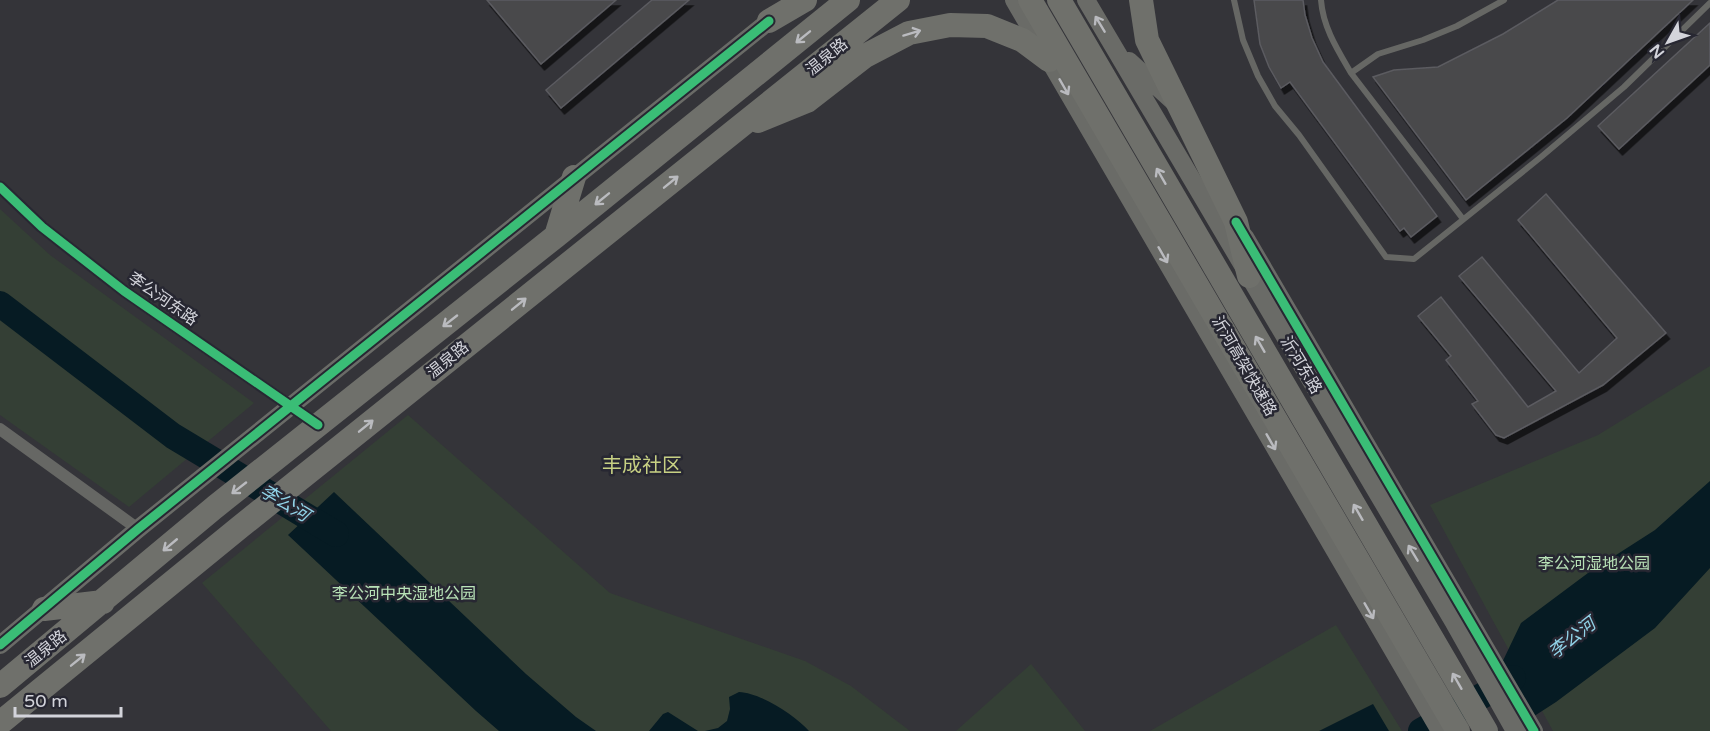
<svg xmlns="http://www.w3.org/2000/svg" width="1710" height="731" viewBox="0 0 1710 731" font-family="'Varela Round','Noto Sans SC',sans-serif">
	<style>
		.green { fill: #343f35 }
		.water { fill: #061b23 }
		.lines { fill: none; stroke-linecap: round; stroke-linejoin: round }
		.river { stroke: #061b23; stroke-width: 26 }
		.building { fill: #48484c; stroke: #5b5b60; stroke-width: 1.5; filter: url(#shadow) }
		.lane { stroke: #666764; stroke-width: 6 }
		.street { stroke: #666764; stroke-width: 12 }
		.secondary { stroke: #6a6b67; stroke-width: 18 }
		.highway { stroke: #6f706b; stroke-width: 24 }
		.cycleway-casing { stroke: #272732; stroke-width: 13 }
		.cycleway { stroke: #3abd76; stroke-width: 9 }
		.oneway { stroke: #b9babe }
		.oneway2 { stroke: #babbbf }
		.labels { text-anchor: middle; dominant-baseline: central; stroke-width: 5; stroke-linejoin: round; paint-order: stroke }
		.street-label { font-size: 16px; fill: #d3d4db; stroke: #272732 }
		.park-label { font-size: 16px; fill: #b8e2b7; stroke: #272732 }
		.water-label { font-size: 18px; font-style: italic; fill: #91d3e8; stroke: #272732 }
		.quarter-label { font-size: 20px; fill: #c7d083; stroke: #272732 }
	</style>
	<defs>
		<filter id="shadow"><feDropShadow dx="3.5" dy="6" stdDeviation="0" flood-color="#0009"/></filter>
	</defs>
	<rect width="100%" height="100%" fill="#343439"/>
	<path class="green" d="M0 209 50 255 254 403 129 507 0 415Z
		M1710 366V731H1553L1430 505 1598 435Z
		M408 415 610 593 805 661 851 686 910 731H331L202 583Z
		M1336 625 1402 731H1150Z
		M1031 664 1085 731H956Z"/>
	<path class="water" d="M1710 481V568L1655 628 1556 702 1525 722 1498 671 1521 623 1588 573 1655 530Z
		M334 492 526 674 576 717 596 731H499L476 711 288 535Z
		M739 692C761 693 795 715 809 731H705L718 728 727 721 730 709 729 697Z
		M1373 704 1389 731H1319Z
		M668 712 698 731H649L663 714Z"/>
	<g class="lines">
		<path class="river" d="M0 304 173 436 336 534
			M1421 731 1513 678"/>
	</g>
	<path class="building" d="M487 0H616L541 64Z
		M652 0H689L561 108 546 90Z
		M1254 0H1303L1305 15 1312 38 1323 62 1437 216 1411 237 1404 228 1400 231 1290 82 1281 88 1269 67 1260 44Z
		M1558 0H1693L1567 118 1466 200 1373 77 1394 70 1438 67 1503 34Z
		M1710 23V65L1619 149 1598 126Z
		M1546 194 1666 333 1603 385 1504 438 1496 435 1472 404 1478 401 1446 360 1451 356 1418 316 1441 297 1528 407 1556 391 1459 276 1482 257 1579 373 1617 338 1518 220Z"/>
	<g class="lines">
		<path class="lane" d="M1234 0 1243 40 1258 76 1275 106 1299 135 1386 257 1414 259 1541 157 1624 87 1710 3
			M1321 0C1323 27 1337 49 1351 73L1463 219
			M1351 73 1378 54 1423 40 1457 26 1504 0"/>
		<path class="street" d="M0 187 42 227 124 291 318 425
			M0 429 138 529"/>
		<path class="secondary" d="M1014 0 1440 731
			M1086 0 1453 621 1515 731
			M1129 61 1175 103
			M1245 237 1534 731
			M0 645 138 529 769 21"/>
		<path class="highway" d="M1030 0 1458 731
			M1059 0 1486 731
			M1141 0 1147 40 1236 222 1249 276
			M769 21 805 0
			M758 121 807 101 865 56 909 33 950 25 987 26 1022 40 1049 60
			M556 236 574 177
			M44 609 103 602
			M0 686 215 507 556 236 848 0
			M0 723 240 527 898 0"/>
		<g class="cycleway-casing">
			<path id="cycleway" d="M0 187 42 227 124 291 318 425
				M1236 222 1534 731
				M0 645 138 529 769 21"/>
		</g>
		<use href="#cycleway" class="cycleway"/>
	</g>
	<defs><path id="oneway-shaft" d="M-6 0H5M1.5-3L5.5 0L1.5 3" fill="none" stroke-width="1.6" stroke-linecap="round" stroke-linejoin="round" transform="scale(1.5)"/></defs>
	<g class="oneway">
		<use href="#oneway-shaft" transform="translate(1100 24) rotate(-121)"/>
		<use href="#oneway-shaft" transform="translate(1064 87) rotate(60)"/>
		<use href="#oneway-shaft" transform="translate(1163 255) rotate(60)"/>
		<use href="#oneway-shaft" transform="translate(1271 442) rotate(60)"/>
		<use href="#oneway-shaft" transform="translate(1413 553) rotate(-121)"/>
		<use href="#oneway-shaft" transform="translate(1369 611) rotate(60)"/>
	</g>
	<g class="oneway2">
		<use href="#oneway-shaft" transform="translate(912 33) rotate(-17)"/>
		<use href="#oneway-shaft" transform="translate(803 37) rotate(141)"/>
		<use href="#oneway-shaft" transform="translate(1161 176) rotate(-120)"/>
		<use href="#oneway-shaft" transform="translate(671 182) rotate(-39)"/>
		<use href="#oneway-shaft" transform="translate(602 199) rotate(141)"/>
		<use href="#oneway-shaft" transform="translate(519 304) rotate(-39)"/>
		<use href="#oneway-shaft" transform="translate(450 321) rotate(142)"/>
		<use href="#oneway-shaft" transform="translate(1260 344) rotate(-120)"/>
		<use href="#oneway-shaft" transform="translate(366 426) rotate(-39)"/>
		<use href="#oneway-shaft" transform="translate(239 488) rotate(142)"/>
		<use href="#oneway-shaft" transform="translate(1358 512) rotate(-120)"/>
		<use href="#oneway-shaft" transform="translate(170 545) rotate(140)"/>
		<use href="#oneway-shaft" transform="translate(78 660) rotate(-39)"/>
		<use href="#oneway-shaft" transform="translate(1457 681) rotate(-120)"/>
	</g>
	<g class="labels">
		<g class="street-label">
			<text transform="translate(827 57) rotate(-39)">温泉路</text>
			<text transform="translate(163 299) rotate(35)">李公河东路</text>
			<text transform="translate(448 360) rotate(-39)">温泉路</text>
			<text transform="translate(1301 365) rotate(59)">沂河东路</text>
			<text transform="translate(1244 366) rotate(60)">沂河高架快速路</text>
			<text transform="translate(46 649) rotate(-39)">温泉路</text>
		</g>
		<g class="park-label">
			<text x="1594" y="564">李公河湿地公园</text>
			<text x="404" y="594">李公河中央湿地公园</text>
		</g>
		<g class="water-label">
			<text transform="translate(285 503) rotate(31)">李公河</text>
			<text transform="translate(1572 638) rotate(-38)">李公河</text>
		</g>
		<g class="quarter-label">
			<text x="642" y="466">丰成社区</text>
		</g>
	</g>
	<g transform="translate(1668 42) rotate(230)" stroke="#272732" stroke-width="4.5" paint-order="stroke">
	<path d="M0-4.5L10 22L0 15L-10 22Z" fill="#d3d4db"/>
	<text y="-9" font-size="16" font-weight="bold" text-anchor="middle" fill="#d3d4db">N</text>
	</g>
	<path d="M15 707v9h106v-9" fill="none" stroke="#d3d4db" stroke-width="3"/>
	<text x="24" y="707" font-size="18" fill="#d3d4db" stroke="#272732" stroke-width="4.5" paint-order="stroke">50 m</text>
</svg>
